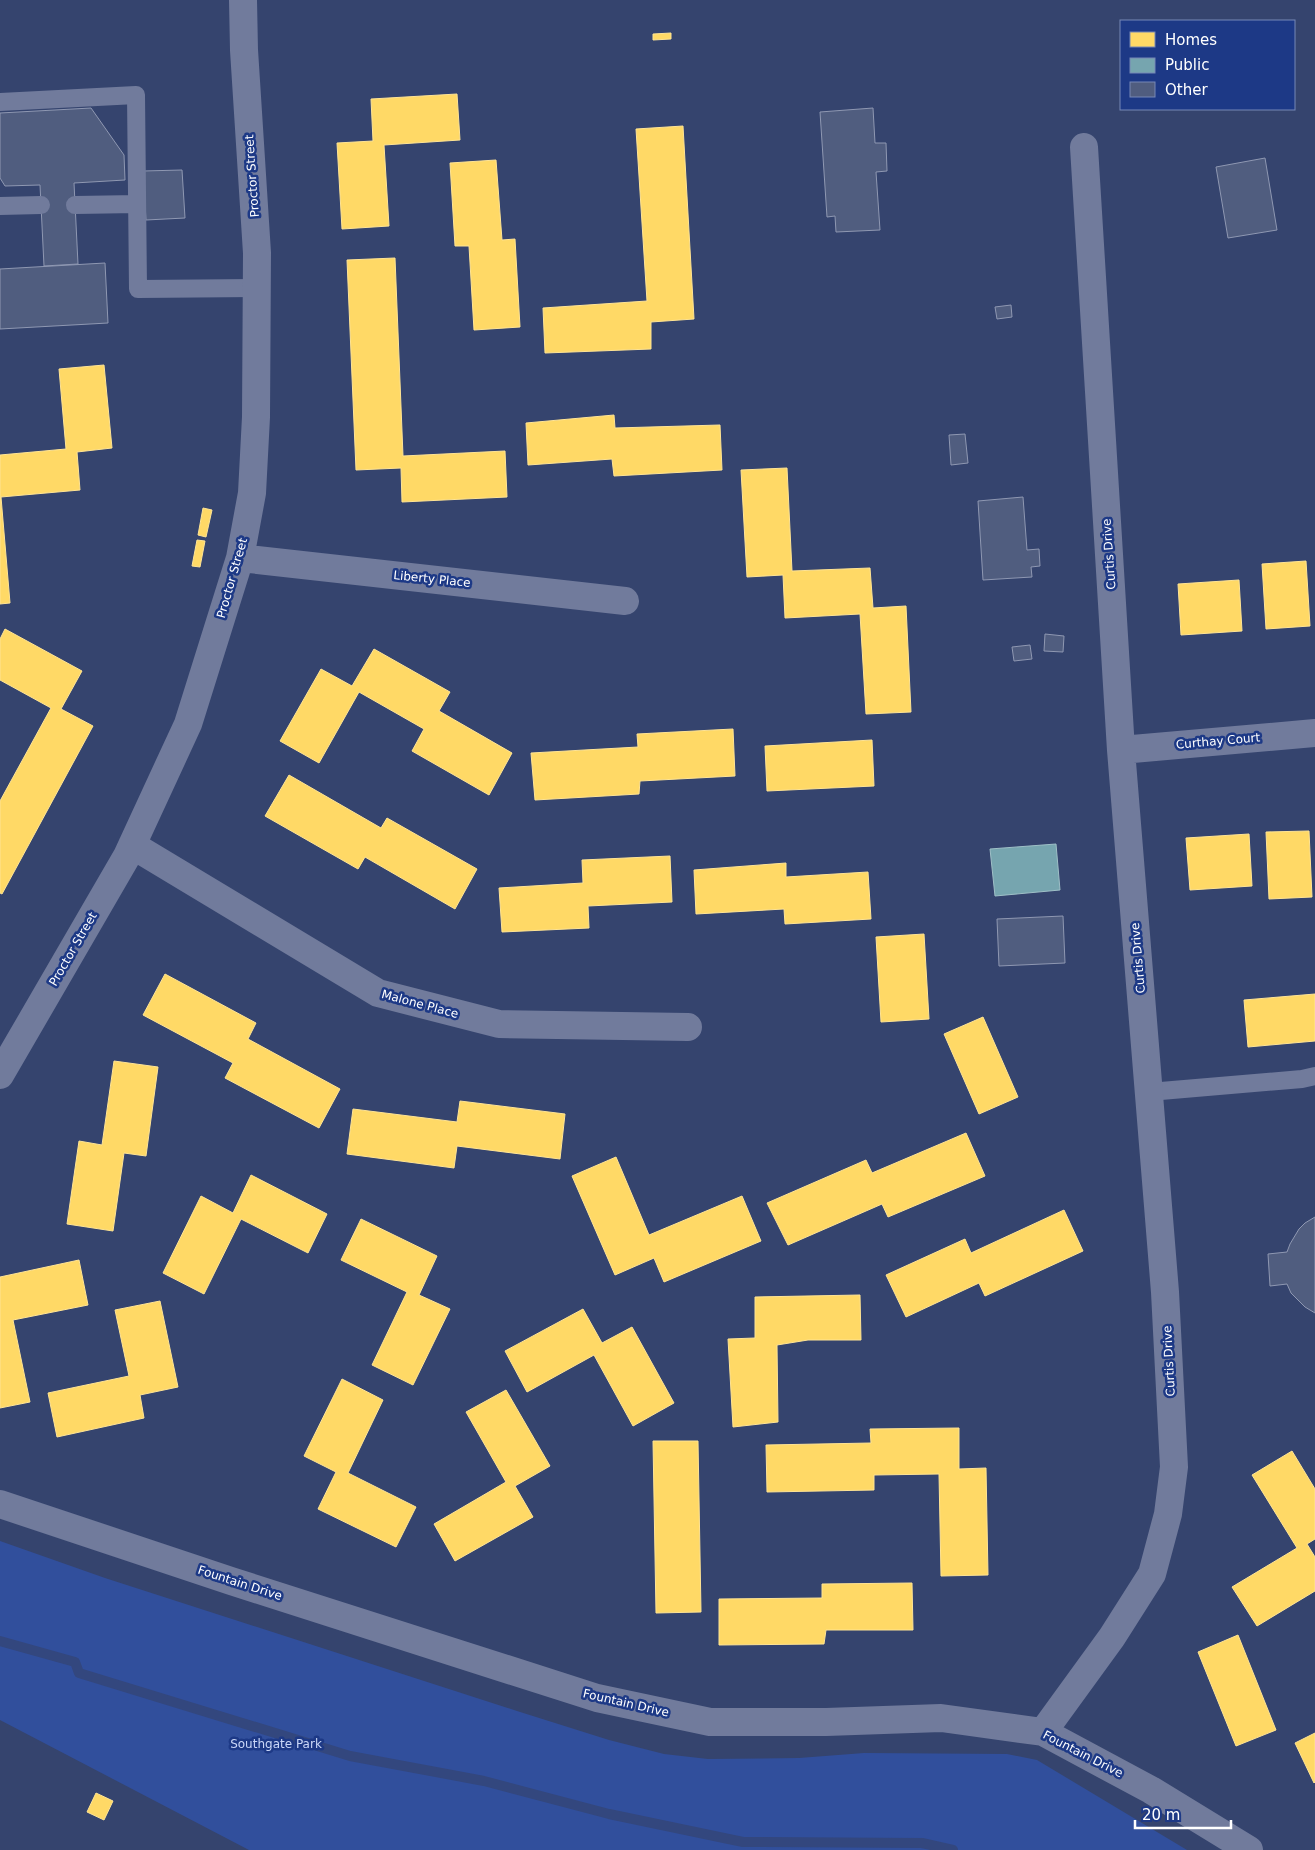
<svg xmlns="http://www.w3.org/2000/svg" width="1315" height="1850" viewBox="0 0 1315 1850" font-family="'DejaVu Sans',sans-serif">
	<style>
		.green { fill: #314f9c }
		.homes { fill: #ffd966; stroke: #ffe494 }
		.public { fill: #76a5af; stroke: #9fc0c7 }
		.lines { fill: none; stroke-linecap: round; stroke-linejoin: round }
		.stream { stroke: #33477e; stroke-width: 10 }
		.building { fill: #505d7f; stroke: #8f98b2 }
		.service { stroke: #717b9c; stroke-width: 18 }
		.minor { stroke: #717b9c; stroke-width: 28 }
		.labels { text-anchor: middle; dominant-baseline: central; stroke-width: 5; stroke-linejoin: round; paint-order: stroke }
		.street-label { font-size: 12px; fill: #fff; stroke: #1d3986 }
		.park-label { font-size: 12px; fill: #cad7f8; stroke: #1d3986 }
	</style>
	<rect width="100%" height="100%" fill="#35446e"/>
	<path class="green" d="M0 1541 105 1578 517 1711 609 1740 664 1754 708 1759 799 1758 864 1753 1007 1754 1037 1760 1187 1850H249L0 1720Z"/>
	<path class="homes" d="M671 33V39L653 40V34Z
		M457 94 460 140 384 145 389 226 342 229 337 143 373 141 371 99Z
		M683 126 694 319 651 322V349L545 353 543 308 647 301 636 129Z
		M496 160 502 240 515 239 520 327 474 330 469 246H455L450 163Z
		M395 258 403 456 505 451 507 497 402 502 401 468 356 470 347 260Z
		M104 365 112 448 77 452 80 490 1 497 10 603 0 604V455L66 449 59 369Z
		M614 415 615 428 720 425 722 470 614 476 612 459 528 465 526 423Z
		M787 468 792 571 870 568 873 608 906 606 911 712 866 714 860 614 785 618 783 575 747 577 741 470Z
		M203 508 212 510 206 537 198 535Z
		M197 540 205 541 200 567 192 566Z
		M1306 561 1310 626 1266 629 1262 564Z
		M1239 580 1242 631 1181 635 1178 584Z
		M5 629 82 671 61 709 93 726 2 894 0 893V801L51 708 0 680V639Z
		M374 649 450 692 439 711 512 753 489 795 412 751 424 729 359 692 319 763 280 741 321 669 352 686Z
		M733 729 735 776 640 781 639 794 535 800 531 753 638 747 637 734Z
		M872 740 874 786 767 791 765 746Z
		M289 775 381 828 387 818 477 869 455 909 365 857 358 869 265 816Z
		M1309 831 1312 897 1269 899 1266 832Z
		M1249 834 1252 886 1190 890 1186 838Z
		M670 856 672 902 588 906 589 928 502 932 499 888 583 883 582 860Z
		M786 863V877L868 872 871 919 785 924 784 909 696 914 694 870Z
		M924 934 929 1019 881 1022 876 937Z
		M165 974 256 1023 248 1039 340 1089 319 1128 225 1078 233 1063 143 1015Z
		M1315 994V1041L1248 1047 1244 1000Z
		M983 1017 1018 1097 979 1114 944 1034Z
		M114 1061 158 1067 146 1156 124 1153 113 1231 67 1224 79 1141 102 1145Z
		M460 1101 565 1114 560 1159 457 1146 454 1168 347 1154 353 1109 457 1122Z
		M966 1133 985 1176 888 1217 882 1204 788 1245 767 1203 866 1160 872 1173Z
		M616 1157 649 1235 742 1196 761 1241 664 1282 654 1258 615 1275 572 1176Z
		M251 1175 327 1214 308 1253 241 1219 204 1294 163 1273 201 1196 233 1213Z
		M1064 1210 1083 1251 985 1296 979 1283 906 1317 886 1275 965 1239 971 1253Z
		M361 1219 437 1256 419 1295 450 1309 413 1385 372 1365 407 1292 341 1260Z
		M79 1260 88 1305 13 1320 30 1402 0 1408V1277Z
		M860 1295 861 1340H808L777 1345 778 1422 733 1427 728 1339 755 1338V1297Z
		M160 1301 178 1387 140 1395 144 1418 57 1437 48 1393 129 1376 115 1310Z
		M583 1309 602 1343 632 1327 674 1403 633 1426 594 1355 527 1392 505 1351Z
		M342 1379 383 1400 348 1473 416 1507 396 1547 318 1509 336 1472 304 1456Z
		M506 1390 550 1466 515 1486 533 1517 455 1561 434 1524 506 1482 466 1412Z
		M959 1428V1469L986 1468 988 1575 941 1576 939 1474 874 1475V1490L767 1492 766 1445 871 1443 870 1429Z
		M653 1441H698L701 1612 656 1613Z
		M1292 1451 1315 1489V1539L1307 1544 1315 1557V1591L1257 1626 1232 1587 1297 1548 1252 1475Z
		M912 1583 913 1630H826L824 1644 719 1645V1599L822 1598V1584Z
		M1238 1635 1276 1730 1236 1746 1198 1652Z
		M1315 1733V1782L1314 1783 1295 1743Z
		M96 1793 113 1801 104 1820 87 1812Z"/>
	<path class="public" d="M1056 844 1060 890 995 896 990 849Z"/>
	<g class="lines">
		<path class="stream" d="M0 1641 75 1662 79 1673 350 1756 484 1781 609 1814 743 1842 922 1843 953 1850"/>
	</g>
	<path class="building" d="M91 108 124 155 125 180 74 183 78 264 44 266 40 185 5 186 0 178V113Z
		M873 108 875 143H886L887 171 876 172 880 230 836 232 835 216 827 217 820 112Z
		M1265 158 1277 230 1228 238 1216 167Z
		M182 170 185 218 146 220 143 171Z
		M105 263 108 323 0 329V269Z
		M1011 305 1012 317 997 319 995 307Z
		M965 434 968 463 951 465 949 435Z
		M1023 497 1027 550 1039 549 1040 566 1031 567 1032 577 983 580 978 501Z
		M1045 634 1064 636 1063 652 1044 651Z
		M1030 645 1032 659 1014 661 1012 647Z
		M1063 916 1065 963 999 966 997 919Z
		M1315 1217V1313L1305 1307 1291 1293 1287 1284 1270 1286 1268 1254 1287 1252 1290 1244 1299 1229 1305 1223Z"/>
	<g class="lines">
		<path class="service" d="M0 102 136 95 138 289 257 288
			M75 205 137 204
			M0 206 41 205
			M1149 1092 1302 1079 1315 1076"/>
		<path class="minor" d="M240 558 625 601
			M1121 750 1315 733
			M132 845 378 993 499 1024 688 1027
			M0 1075 127 856 188 724 240 558 252 493 256 417 257 253 244 50 243 0
			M0 1504 231 1581 597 1698 710 1722H826L941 1718 1043 1732 1151 1790 1249 1850
			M1043 1732 1112 1637 1152 1574 1168 1514 1174 1467 1165 1292 1121 750 1084 147"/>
	</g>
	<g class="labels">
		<g class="street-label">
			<text transform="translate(252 176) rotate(-94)">Proctor Street</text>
			<text transform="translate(1109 554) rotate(-94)">Curtis Drive</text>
			<text transform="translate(232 578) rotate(-74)">Proctor Street</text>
			<text transform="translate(432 579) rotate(6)">Liberty Place</text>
			<text transform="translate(1218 741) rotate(-5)">Curthay Court</text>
			<text transform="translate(73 949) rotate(-60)">Proctor Street</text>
			<text transform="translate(1138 958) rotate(-95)">Curtis Drive</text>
			<text transform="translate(420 1004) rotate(15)">Malone Place</text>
			<text transform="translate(1169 1361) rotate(-93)">Curtis Drive</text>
			<text transform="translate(240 1583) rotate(18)">Fountain Drive</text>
			<text transform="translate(626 1703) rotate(13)">Fountain Drive</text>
			<text transform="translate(1083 1754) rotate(27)">Fountain Drive</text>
		</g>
		<g class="park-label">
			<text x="276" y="1744">Southgate Park</text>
		</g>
	</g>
	<rect x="1120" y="20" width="175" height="90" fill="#1d3986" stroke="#7788b6"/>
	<rect x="1130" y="32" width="25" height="15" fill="#ffd966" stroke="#7788b6"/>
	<text x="1165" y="45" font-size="15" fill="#ffffff">Homes</text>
	<rect x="1130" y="58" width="25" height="15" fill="#76a5af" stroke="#7788b6"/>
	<text x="1165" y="70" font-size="15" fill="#ffffff">Public</text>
	<rect x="1130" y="82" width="25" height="15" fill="#505d7f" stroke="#7788b6"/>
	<text x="1165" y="95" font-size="15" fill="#ffffff">Other</text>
	<path d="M1135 1820v8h96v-8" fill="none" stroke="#ffffff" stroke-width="2.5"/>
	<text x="1142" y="1820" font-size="15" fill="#ffffff" stroke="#1d3986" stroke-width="4" paint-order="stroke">20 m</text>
</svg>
